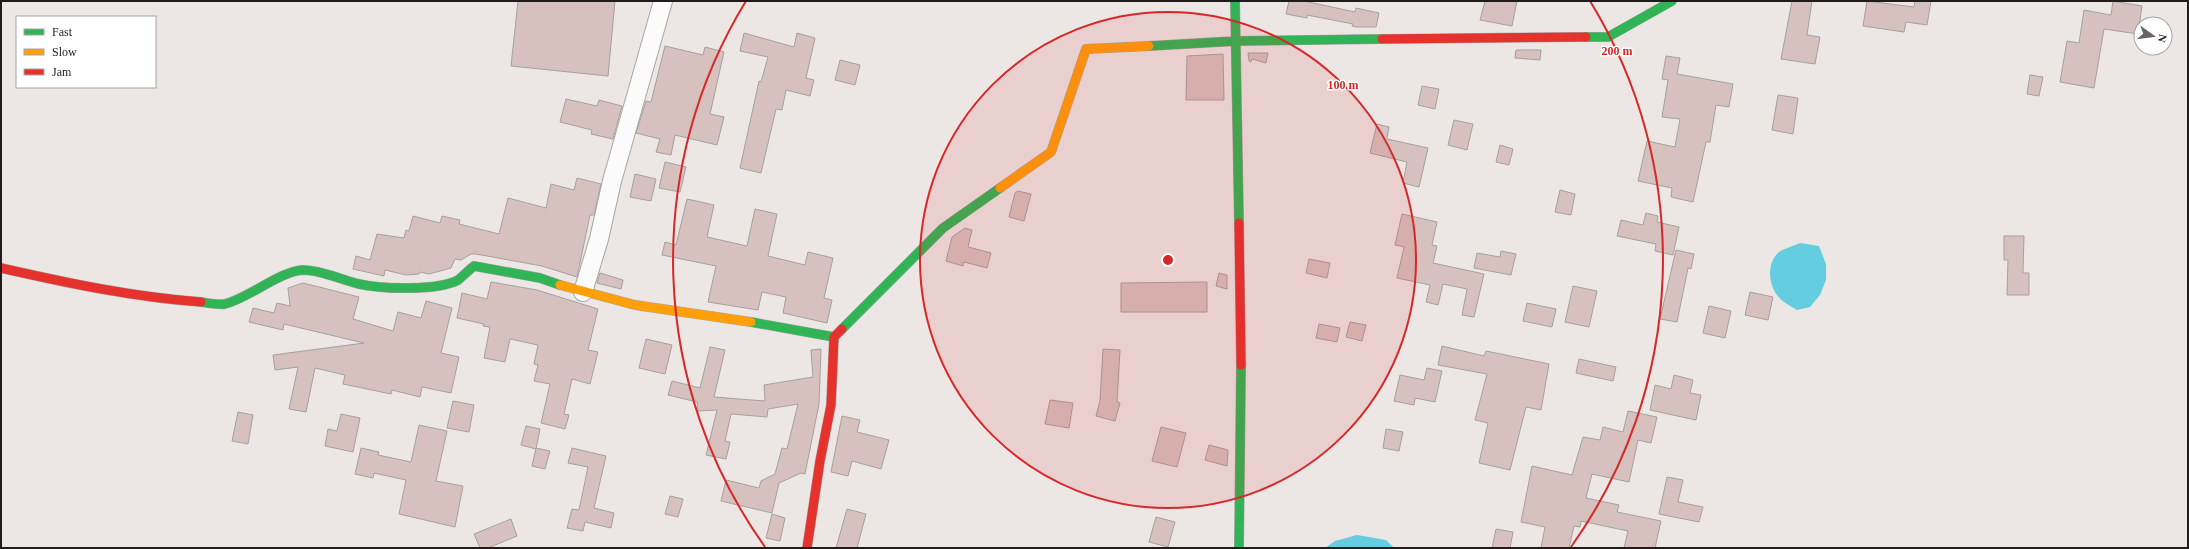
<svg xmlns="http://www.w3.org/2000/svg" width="2189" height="549" viewBox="0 0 2189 549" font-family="Georgia,serif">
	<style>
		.water { fill: #64cde0 }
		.building { fill: #d7c1be; stroke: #a5a09f }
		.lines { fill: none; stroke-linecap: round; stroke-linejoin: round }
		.street-casing { stroke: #aaa5a4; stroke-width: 20 }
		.fast-casing { stroke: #aaa5a4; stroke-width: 10 }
		.slow-casing { stroke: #aaa5a4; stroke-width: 10 }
		.jam-casing { stroke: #aaa5a4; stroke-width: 10 }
		.street { stroke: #fcfbfb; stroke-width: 18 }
		.fast { stroke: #30b455; stroke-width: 9 }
		.slow { stroke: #ff9f0a; stroke-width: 9 }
		.jam { stroke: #e5322d; stroke-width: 9 }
		.ring { fill: none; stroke: #d62828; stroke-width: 2 }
		.centre { fill: #d62828; stroke: #fff; stroke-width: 2 }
		.ring-label { font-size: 12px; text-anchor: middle; font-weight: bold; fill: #d62828; stroke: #fff; stroke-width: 3; stroke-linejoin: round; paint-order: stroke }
	</style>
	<rect width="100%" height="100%" fill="#ece6e4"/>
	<path class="water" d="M1800 243 1819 246 1826 264V280L1820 295 1810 307 1797 310C1790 306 1782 302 1777 295 1768 283 1767 262 1779 252 1785 248 1794 246 1800 243Z
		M1357 535 1386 540 1394 548H1325L1335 541Z"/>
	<path class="building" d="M518 1H615L608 76 511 66Z
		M1289 1H1304L1355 12 1356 8 1379 13 1376 27H1356L1352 26 1353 24 1307 15V18L1286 14Z
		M1485 1H1517L1512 26 1480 20Z
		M1792 1H1812L1807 35 1820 37 1815 64 1781 59Z
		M1867 1 1914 7 1915 1H1931L1927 25 1906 22 1904 32 1863 26Z
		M2113 1 2142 6 2138 34 2104 29 2094 88 2060 82 2067 41 2079 43 2084 10 2111 15Z
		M744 33 794 47 797 33 815 38 806 78 814 80 810 96 786 90 782 110 776 109 761 173 740 168 759 81 761 82 768 57 740 51Z
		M665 46 703 55 705 47 724 52 710 114 724 117 717 145 675 135 671 155 656 152 660 139 636 133 646 101 651 102Z
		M1516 50H1541L1540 60 1515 58Z
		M1248 53H1268L1266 63 1252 59 1251 62 1249 61Z
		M1223 54 1224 100H1186L1187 56Z
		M1666 56 1680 58 1677 74 1733 84 1729 107 1716 105 1710 142H1706L1693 202 1671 197 1672 188 1638 181 1647 141 1675 147 1680 119 1662 117 1668 80 1662 79Z
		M840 60 860 65 855 85 835 80Z
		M2030 75 2043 77 2039 96 2027 94Z
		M1422 86 1439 89 1435 109 1418 105Z
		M1778 95 1798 98 1793 134 1772 130Z
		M566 99 597 106 599 100 622 106 613 139 591 134 592 130 560 122Z
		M1454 120 1473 124 1467 150 1448 145Z
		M1377 124 1389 127 1387 139 1428 148 1419 187 1403 183 1407 162 1370 153Z
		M1500 145 1513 149 1509 165 1496 162Z
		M665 162 686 167 680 192 659 188Z
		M635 174 656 179 651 201 630 197Z
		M577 178 601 184 594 215H590L577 277 542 266 476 254H471L461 260 455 259 451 268 429 274 420 272 419 274 406 275 385 270 384 276 353 269 356 256 370 260 377 234 404 238 406 230 409 231 413 216 440 223 442 216 460 220 459 224 499 234 508 198 546 208 551 184 574 190Z
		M1560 190 1575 194 1571 215 1555 212Z
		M1018 191 1031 194 1024 221 1009 217 1015 193Z
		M687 199 714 205 707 237 747 246 755 209 777 214 768 256 805 265 808 252 833 258 824 298 832 300 827 323 783 313 786 297 762 292 758 310 708 302 716 266 662 255 665 242 676 245Z
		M1646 213 1658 216 1657 222 1679 227 1673 255 1655 251 1656 244 1617 236 1621 220 1643 225Z
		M1402 214 1437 222 1432 245 1437 246 1433 263 1484 274 1474 317 1462 315 1467 289 1443 284 1438 305 1426 302 1430 285 1397 278 1404 247 1395 245Z
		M965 228 972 230 968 247 991 253 987 268 964 262 963 266 946 261 952 237Z
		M2004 236H2024L2023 273H2029V295H2007L2008 260H2004Z
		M1676 250 1694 254 1691 269 1688 268 1677 322 1660 319Z
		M1501 251 1516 254 1511 275 1474 268 1477 253 1500 257Z
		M1309 259 1330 263 1327 278 1306 273Z
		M600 273 623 280 621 289 597 283Z
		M1219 273 1227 275V289L1216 286Z
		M491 282 537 290 598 309 588 350 598 352 590 384 572 379 564 414 569 415 565 429 541 423 550 384 534 381 538 365 534 364 538 345 510 339 505 362 484 358 490 327 483 326 484 324 457 318 462 293 487 299Z
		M1207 282V312H1121V283Z
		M303 283 359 297 353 319 393 331 398 312 421 318 426 301 452 308 441 353 459 357 451 393 422 387 420 397 392 390 391 394 343 384 345 375 315 368 306 412 289 409 298 367 275 370 273 355 364 343 284 324 283 330 249 322 253 308 274 313 277 303 290 306 288 288Z
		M1573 286 1597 291 1589 327 1565 322Z
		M1750 292 1773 297 1768 320 1745 315Z
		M1527 303 1556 309 1552 327 1523 321Z
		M1709 306 1731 311 1725 338 1703 333Z
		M1350 322 1366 325 1362 341 1346 337Z
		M1319 324 1340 328 1337 342 1316 338Z
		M646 339 672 345 665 374 639 368Z
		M1442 346 1484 356 1486 351 1549 364 1541 410 1526 407 1510 470 1479 463 1488 423 1475 420 1487 374 1438 365Z
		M710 347 725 350 714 397 765 401 764 385 813 377 811 350 821 349 819 404 805 474 801 473 779 483 772 513 721 501 726 480 759 488 761 481 775 474 782 448 787 449 798 404 768 409 767 417 731 414 725 441 730 442 726 459 706 455 717 410 698 411 697 402 668 395 672 381 700 388Z
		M1103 349 1120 350 1117 402 1120 403 1115 421 1096 416 1100 401Z
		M1579 359 1616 367 1613 381 1576 373Z
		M1427 368 1442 371 1435 402 1415 398 1414 405 1394 401 1400 375 1424 380Z
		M1674 375 1693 380 1690 393 1701 395 1696 420 1650 410 1655 385 1671 389Z
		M1050 400 1073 403 1069 428 1045 424Z
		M453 401 474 405 469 432 447 428Z
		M1628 411 1657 417 1651 443 1638 440 1629 482 1592 474 1586 498 1619 505 1617 512 1661 521 1655 548H1624L1628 531 1581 521 1580 527 1574 526 1569 548H1541L1545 527 1521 522 1532 466 1572 475 1583 437 1600 440 1603 427 1623 432Z
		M238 412 253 415 248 444 232 441Z
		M341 414 360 418 353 452 325 446 328 429 337 431Z
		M842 416 860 420 857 432 889 440 881 469 852 461 848 476 831 472Z
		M419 425 447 431 436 481 463 486 455 527 399 514 406 480 374 473 373 478 355 474 361 448 379 452 378 455 411 462Z
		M526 426 540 429 536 449 521 445Z
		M1161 427 1186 433 1177 467 1152 461Z
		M1386 429 1403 432 1399 451 1383 448Z
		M1209 445 1228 450 1227 466 1205 460Z
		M536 448 550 451 545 469 532 466Z
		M572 448 606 456 594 508 614 513 611 528 585 522 583 531 567 528 572 509 579 510 588 467 568 463Z
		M1667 477 1683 480 1678 502 1703 507 1699 522 1659 514Z
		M670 496 683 499 678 517 665 514Z
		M847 509 866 514 857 548H836Z
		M772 514 785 518 780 541 766 538Z
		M1156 517 1175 522 1168 547 1149 542Z
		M511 519 517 536 488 548H480L474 534Z
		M1496 529 1513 532 1510 548H1492Z"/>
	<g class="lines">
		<g class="street-casing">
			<path id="street" d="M583 292 599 239 612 181 663 1"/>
		</g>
		<g class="fast-casing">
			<path id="fast" d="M1235 1 1239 223
				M1586 37H1608L1672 1
				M1149 46 1236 41 1382 39
				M201 302C208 303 218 305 225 304 249 298 280 271 303 270 322 270 341 280 359 284 381 289 438 291 458 280 463 276 469 270 474 266L540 278 560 285
				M751 322 834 337
				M842 329 943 228 1000 188
				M1239 548 1241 365"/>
		</g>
		<g class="slow-casing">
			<path id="slow" d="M1000 188 1051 152 1086 49 1149 46
				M560 285 635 305 751 322"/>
		</g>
		<g class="jam-casing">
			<path id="jam" d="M1382 39 1586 37
				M1239 223 1241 365
				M1 268C67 283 133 297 201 302
				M807 548 820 461 831 405 834 337 842 329"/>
		</g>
		<use href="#street" class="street"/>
		<use href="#fast" class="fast"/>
		<use href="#slow" class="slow"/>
		<use href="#jam" class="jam"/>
	</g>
	<circle cx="1168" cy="260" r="248" fill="#d62828" fill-opacity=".12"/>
	<g class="ring">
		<circle cx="1168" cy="260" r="248"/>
		<path d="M765 547A495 495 0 0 1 746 1M1590 1A495 495 0 0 1 1571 547"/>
	</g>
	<circle cx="1168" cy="260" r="6" class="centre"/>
	<g class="ring-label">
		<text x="1617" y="55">200 m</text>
		<text x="1343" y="89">100 m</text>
	</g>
	<rect width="2189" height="549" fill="none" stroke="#211c1b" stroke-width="4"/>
	<rect x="16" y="16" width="140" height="72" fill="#ffffff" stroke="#a6a4a4"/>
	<rect x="24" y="29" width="20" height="6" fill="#30b455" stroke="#a6a4a4"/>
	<text x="52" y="36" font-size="12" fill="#211c1b">Fast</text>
	<rect x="24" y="49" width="20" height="6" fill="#ff9f0a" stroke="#a6a4a4"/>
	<text x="52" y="56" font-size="12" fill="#211c1b">Slow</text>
	<rect x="24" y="69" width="20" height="6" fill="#e5322d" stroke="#a6a4a4"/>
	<text x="52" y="76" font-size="12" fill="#211c1b">Jam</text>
	<g transform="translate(2153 36) rotate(104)"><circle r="19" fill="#ffffff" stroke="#a6a4a4"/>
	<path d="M0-3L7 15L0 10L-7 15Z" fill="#686361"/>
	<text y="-6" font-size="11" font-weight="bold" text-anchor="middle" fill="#211c1b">N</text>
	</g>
</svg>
